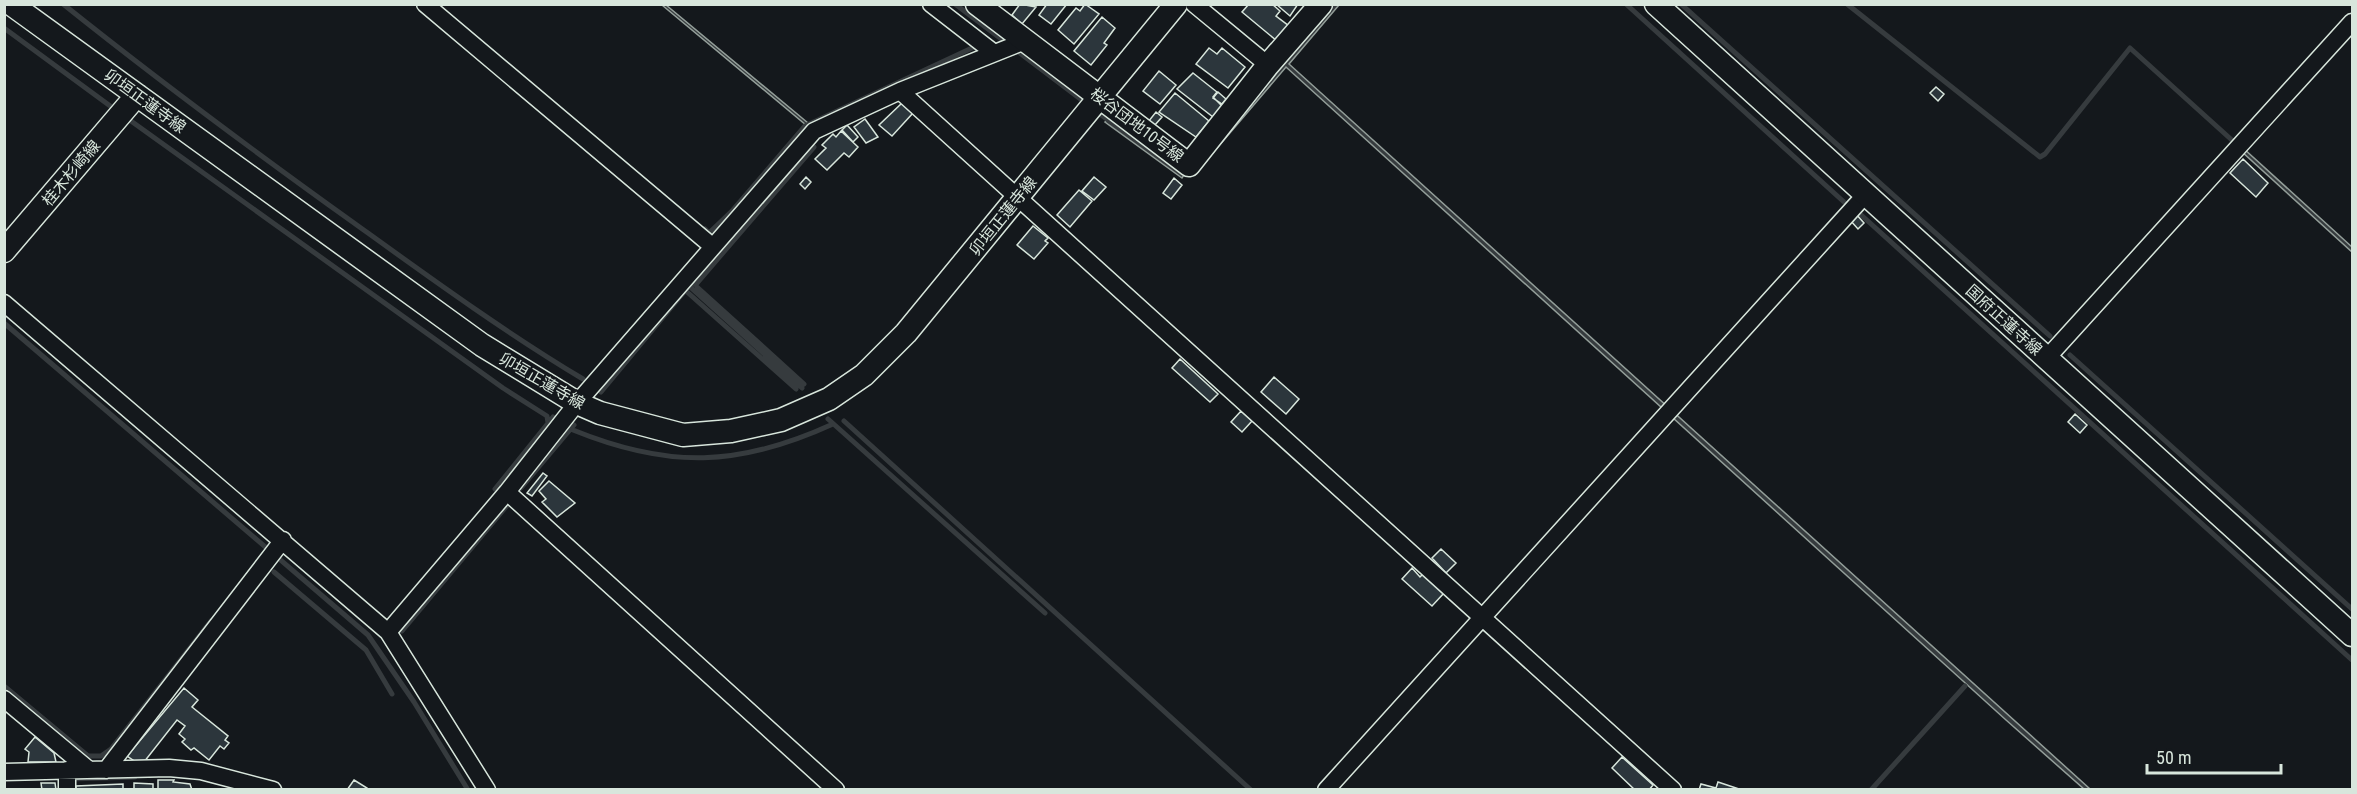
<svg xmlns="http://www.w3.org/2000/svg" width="2357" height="794" viewBox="0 0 2357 794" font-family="'Roboto Condensed','Noto Sans JP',sans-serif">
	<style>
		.water { fill: #363b3e; stroke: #939e99; stroke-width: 1.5 }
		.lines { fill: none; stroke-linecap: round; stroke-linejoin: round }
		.stream { stroke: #363b3e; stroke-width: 5 }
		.building { fill: #2c363c; stroke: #d8e6dc; stroke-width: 1.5 }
		.street-casing { stroke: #d8e6dc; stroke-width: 19 }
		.secondary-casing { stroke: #d8e6dc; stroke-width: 25 }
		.street { stroke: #14181c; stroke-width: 16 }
		.secondary { stroke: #14181c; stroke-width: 22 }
		.labels { text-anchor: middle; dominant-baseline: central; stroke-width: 4.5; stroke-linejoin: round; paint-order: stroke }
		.street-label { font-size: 16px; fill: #d8e6dc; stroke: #14181c }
	</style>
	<rect width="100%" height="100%" fill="#14181c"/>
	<path class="water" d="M662 5H666L808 123 806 125Z
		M1333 5H1339L1289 64 2090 789H2084L2006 720 1286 67 1207 160 1204 157Z
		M1109 116 1186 172 1182 178 1105 122Z
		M2243 148 2352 247V252L2240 150Z"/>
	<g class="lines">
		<path class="stream" d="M63 4C158 80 255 152 354 223 429 277 503 331 583 379
			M955 4 1087 104
			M1626 4 1844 202
			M1681 4 2050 336
			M1847 4 2040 157 2045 154 2130 48 2234 142
			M4 28 117 111
			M1094 110 1111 122
			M124 116 503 388 547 416 548 423
			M1859 213 2352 660
			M705 229 709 233 733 210 805 126 972 48
			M689 286 802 388
			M697 287 804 384
			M686 291 796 389
			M4 323 368 635 414 702 468 790
			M2070 355 2352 609
			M601 392 689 286 697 283 814 147
			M828 419 1045 613
			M844 421 1251 790
			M573 430C669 469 739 467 833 424
			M521 488 574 425
			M495 489 553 417
			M274 572 366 650 392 694
			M402 631 510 502 513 505
			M4 686 88 756H101L111 749 211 621
			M70 779 135 777
			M1871 790 1965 686"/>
	</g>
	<path class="building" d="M1020 4 1036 7 1022 24 1012 15Z
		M1047 4H1067L1051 24 1039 15Z
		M1085 4 1099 14 1074 44 1058 30 1076 8 1080 11Z
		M1249 4H1272L1280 11 1276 16 1289 26 1277 41 1242 12Z
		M1276 4H1298L1290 16Z
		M1102 17 1115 28 1104 43 1107 45 1091 65 1074 51Z
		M1209 48 1217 54 1222 48 1245 67 1228 88 1196 64Z
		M1159 71 1176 85 1160 104 1143 91Z
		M1193 73 1217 92 1213 97 1222 106 1213 117 1177 89Z
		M1936 87 1944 94 1938 101 1930 93Z
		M1218 92 1226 99 1222 104 1213 98Z
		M1175 93 1209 121 1196 137 1159 112Z
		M902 103 913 113 892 136 879 125Z
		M1156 112 1162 117 1154 126 1148 122Z
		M865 119 878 137 866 143 854 127Z
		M847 125 858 137 853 142 842 130Z
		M841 131 858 147 849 157 844 153 827 170 815 159 826 148 822 145 833 134 836 137Z
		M2243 159 2268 183 2256 197 2230 173Z
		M806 177 811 182 805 189 800 184Z
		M1094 177 1106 187 1094 200 1082 191Z
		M1174 178 1182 185 1171 199 1163 193Z
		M1079 190 1092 201 1070 227 1057 215Z
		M1856 214 1864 223 1858 229 1850 220Z
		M1033 226 1048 238 1045 241 1048 243 1034 259 1017 245Z
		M1180 359 1218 394 1210 402 1172 368Z
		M1274 377 1299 399 1286 414 1261 392Z
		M1241 411 1252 421 1242 432 1231 422Z
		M2075 414 2087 425 2080 433 2068 422Z
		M543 473 547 476 532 496 527 493Z
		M549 481 575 503 557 517 542 502 546 499 539 491Z
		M1441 549 1456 563 1446 573 1432 558Z
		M1412 568 1420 577 1423 574 1444 593 1432 606 1402 579Z
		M184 688 198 700 192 707 228 736 225 740 229 743 224 749 220 746 209 760 194 748 191 750 182 742 185 739 179 734 185 726 177 720 144 762H136L127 756Z
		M35 737 54 753 56 762H28L29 752 25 749Z
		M1622 757 1653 785 1649 790H1635L1612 768Z
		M158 780H174L173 782 190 784 192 790H158Z
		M354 780 367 788 366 790H347Z
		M1718 782 1742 790H1699L1701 784 1716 788Z
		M41 783H55L56 790H42Z
		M134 783 153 784V790H134Z
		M123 784V790H76V786Z"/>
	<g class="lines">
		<g class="street-casing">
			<path id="street" d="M425 4 712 246
				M931 4 993 52
				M1194 4 1268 65
				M900 91 1673 790
				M4 303 388 632 487 790
				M2046 359 2352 22
				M507 492 836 790
				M388 632 507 492 577 403 814 131 900 91 1025 41
				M4 699 88 769
				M106 770 283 540
				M4 772 169 768 201 771 273 790
				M67 790V770
				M1326 790 1866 194"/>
		</g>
		<g class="secondary-casing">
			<path id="secondary" d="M11 4 482 345 577 403 600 413 683 435 731 431 781 420 829 399 864 375 906 333 1176 4
				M977 4 1189 165 1268 65 1321 4
				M1656 4 2352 635
				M4 251 137 95"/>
		</g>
		<use href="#street" class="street"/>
		<use href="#secondary" class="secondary"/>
	</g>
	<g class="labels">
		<g class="street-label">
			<text transform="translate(145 101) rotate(36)">卯垣正蓮寺線</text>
			<text transform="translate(1137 125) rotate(37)">桜谷団地10号線</text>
			<text transform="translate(71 173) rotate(-50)">桂木杉崎線</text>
			<text transform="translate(1003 216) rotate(-51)">卯垣正蓮寺線</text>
			<text transform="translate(2004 320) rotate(42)">国府正蓮寺線</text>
			<text transform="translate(542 381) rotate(30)">卯垣正蓮寺線</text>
		</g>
	</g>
	<rect width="2357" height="794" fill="none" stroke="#d8e6dc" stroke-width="12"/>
	<path d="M2147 764v9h134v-9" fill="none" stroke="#d8e6dc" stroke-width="3"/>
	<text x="2156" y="764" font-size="18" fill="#d8e6dc" stroke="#14181c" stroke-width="4.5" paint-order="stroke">50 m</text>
</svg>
